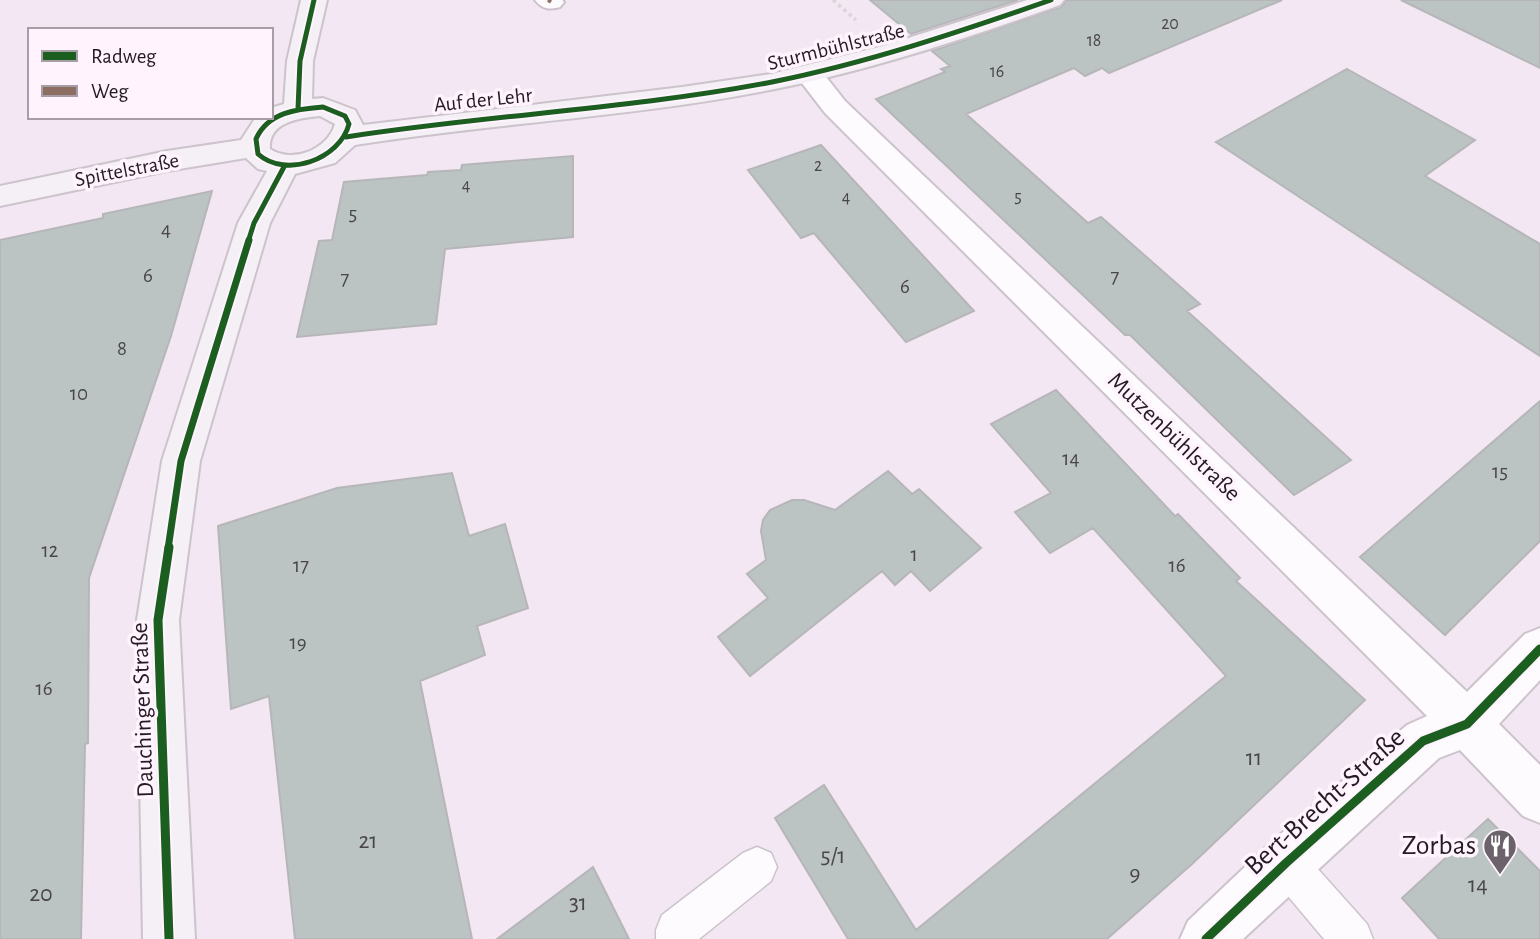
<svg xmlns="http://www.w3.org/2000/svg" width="1540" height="939" viewBox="0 0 1540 939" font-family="'Alegreya Sans',sans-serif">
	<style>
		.building { fill: #bbc4c3; stroke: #b6b6b8; stroke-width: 2 }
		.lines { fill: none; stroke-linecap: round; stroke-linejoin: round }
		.lane-casing { stroke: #ccc3cc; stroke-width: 3 }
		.street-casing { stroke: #ccc3cc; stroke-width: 4 }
		.secondary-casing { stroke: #ccc3cc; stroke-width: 4 }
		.path { stroke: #d9d6d9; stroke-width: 3.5; stroke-dasharray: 3.5 3.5; stroke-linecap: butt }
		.lane { fill: #fdfbfd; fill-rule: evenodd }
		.street { fill: #fdfbfd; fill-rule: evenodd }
		.secondary { fill: #f5f0f5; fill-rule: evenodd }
		.quiet { stroke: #8d6e63; stroke-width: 3.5; stroke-dasharray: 8 3.5; stroke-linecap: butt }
		.cycleway-far2-casing { stroke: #fff3fe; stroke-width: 9 }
		.cycleway-far1-casing { stroke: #fff3fe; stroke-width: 11 }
		.cycleway-casing { stroke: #fff3fe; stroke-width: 13 }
		.cycleway-far2 { stroke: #1b5e20; stroke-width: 5 }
		.cycleway-far1 { stroke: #1b5e20; stroke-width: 7 }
		.cycleway { stroke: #1b5e20; stroke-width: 9 }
		.labels { text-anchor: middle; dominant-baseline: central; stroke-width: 7; stroke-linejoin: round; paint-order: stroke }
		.far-number-label { font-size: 18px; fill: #49454b }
		.far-street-label { font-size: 21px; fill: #231b23; stroke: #fff3fe }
		.number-label { font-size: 21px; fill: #49454b }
		.street-label { font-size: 24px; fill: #231b23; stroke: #fff3fe }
		.near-number-label { font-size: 24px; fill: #49454b }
		.near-street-label { font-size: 28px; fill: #231b23; stroke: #fff3fe }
		.near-poi-label { font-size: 28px; fill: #231b23; stroke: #fff3fe; text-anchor: end }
	</style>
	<rect width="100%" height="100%" fill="#f2e7f2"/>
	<path class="building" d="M870 0H1018L911 34Z
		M1067 0H1282L1109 73 1102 68 1085 76 1074 68 966 114 1088 223 1101 217 1200 304 1187 311 1351 460 1294 495 1130 335H1125L876 99 945 72 941 69 950 66 932 51 1061 7Z
		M1401 0H1540V68Z
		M1347 69 1475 140 1425 176 1540 244V356L1216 142Z
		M821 145 974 311 906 342 814 233 801 238 748 170Z
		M573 156V237L445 249 436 324 297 337 319 241 332 240 344 182 427 175 428 172 461 170 462 165Z
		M212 191 171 336 89 578 88 743 85 744 81 939H0V240L103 218V214Z
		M1056 390 1175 516 1178 514 1240 578 1236 581 1365 700 1192 864 1107 939H848L775 818 824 785 916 930 1226 676 1093 528 1050 553 1015 512 1051 493 991 424Z
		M1540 401V541L1445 635 1360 557Z
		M888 471 912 494 919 489 981 548 930 591 911 571 895 585 882 571 750 676 718 637 768 598 747 574 766 560 761 531 763 520 770 510 792 500H804L835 510Z
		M452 473 469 536 505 524 528 608 477 626 485 655 420 681 472 939H295L269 696 231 709 218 526 337 488Z
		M1488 819 1540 871V939H1439L1402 898Z
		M593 867 629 939H497Z"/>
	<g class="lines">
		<g class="lane-casing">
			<path id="lane" d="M1286 843 1300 849 1367 924 1373 939H1324L1272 877 1266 863 1272 849Z
				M757 847 771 853 777 867 771 881 699 939H656V930L662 915 743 853Z"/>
		</g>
		<g class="street-casing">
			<path id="street" d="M535 0H562L564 2 560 7C549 10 542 9 535 0Z
				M809 66 819 68 845 101 1467 692 1525 634 1540 628V680L1499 724 1540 765V823L1523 816 1460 750 1439 758 1243 939H1180L1188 921 1268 845 1407 725 1427 716 825 113 795 74 799 68Z"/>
		</g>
		<g class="secondary-casing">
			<path id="secondary" d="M301 0H327L313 61 312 99 323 98 355 110 363 125 682 87 771 74 883 46 1027 0H1064L1060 5C965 39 869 71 770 90 633 117 493 123 355 145L335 163 295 174 270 223 200 461 179 620 195 939H143L137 620 162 461 238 223 267 171 258 169 246 158 167 171 0 206V186L167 151 241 140 256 117H271V108L284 104 287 61ZM320 116 335 124C328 149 293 164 270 149 268 122 299 118 320 116Z"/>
		</g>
		<path class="path" d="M833 0 856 20"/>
		<use href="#lane" class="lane"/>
		<use href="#street" class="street"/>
		<use href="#secondary" class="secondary"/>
		<path class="quiet" d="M548 0 551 2"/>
		<g class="cycleway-far2-casing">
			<path id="cycleway-far2" d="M323 107 345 116 349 124C340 159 286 179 258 154L256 139C268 112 297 109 323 107Z
				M298 109 300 61 314 0
				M346 137C487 115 631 109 772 82 867 63 959 32 1051 0
				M248 242 254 223 285 165"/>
		</g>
		<g class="cycleway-far1-casing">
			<path id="cycleway-far1" d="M168 549 181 461 249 240"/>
		</g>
		<g class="cycleway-casing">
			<path id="cycleway" d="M169 547 158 620 169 939
				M1206 939 1286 863 1423 741 1467 724 1540 649"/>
		</g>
		<use href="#cycleway-far2" class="cycleway-far2"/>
		<use href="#cycleway-far1" class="cycleway-far1"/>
		<use href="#cycleway" class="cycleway"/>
	</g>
	<defs>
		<g id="restaurant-pin" transform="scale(1.75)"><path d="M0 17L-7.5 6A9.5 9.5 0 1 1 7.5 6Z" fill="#6b626b" stroke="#fff3fe"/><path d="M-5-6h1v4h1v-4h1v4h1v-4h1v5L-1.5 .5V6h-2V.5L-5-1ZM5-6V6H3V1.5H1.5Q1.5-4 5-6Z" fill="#fff"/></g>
	</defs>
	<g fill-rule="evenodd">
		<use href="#restaurant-pin" x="1500" y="846"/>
	</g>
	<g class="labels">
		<g class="far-number-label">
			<text x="1170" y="24">20</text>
			<text x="1094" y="41">18</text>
			<text x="997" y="72">16</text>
			<text x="818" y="166">2</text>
			<text x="466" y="186">4</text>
			<text x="1018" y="197">5</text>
			<text x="846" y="198">4</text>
		</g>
		<g class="far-street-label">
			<text transform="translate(836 47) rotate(-14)">Sturmbühlstraße</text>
			<text transform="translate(483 100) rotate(-6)">Auf der Lehr</text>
			<text transform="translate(127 170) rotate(-11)">Spittelstraße</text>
		</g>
		<g class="number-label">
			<text x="353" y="213">5</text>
			<text x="166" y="229">4</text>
			<text x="148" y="275">6</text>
			<text x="1115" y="276">7</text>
			<text x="345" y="278">7</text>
			<text x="905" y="286">6</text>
			<text x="122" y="348">8</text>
			<text x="79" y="393">10</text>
			<text x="1071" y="458">14</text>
			<text x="1500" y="471">15</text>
			<text x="50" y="550">12</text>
			<text x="914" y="554">1</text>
			<text x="301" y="565">17</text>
			<text x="1177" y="565">16</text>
			<text x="298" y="642">19</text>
			<text x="44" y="688">16</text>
		</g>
		<g class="street-label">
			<text transform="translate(1174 437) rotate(44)">Mutzenbühlstraße</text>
			<text transform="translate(143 710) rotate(-92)">Dauchinger Straße</text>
		</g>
		<g class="near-number-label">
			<text x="1254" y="758">11</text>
			<text x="368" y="841">21</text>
			<text x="833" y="856">5/1</text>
			<text x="1135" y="874">9</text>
			<text x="1478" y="885">14</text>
			<text x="41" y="894">20</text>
			<text x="578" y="903">31</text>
		</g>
		<g class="near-street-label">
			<text transform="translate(1325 802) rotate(-42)">Bert-Brecht-Straße</text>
		</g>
		<g class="near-poi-label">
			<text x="1476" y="846">Zorbas</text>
		</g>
	</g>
	<rect x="28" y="28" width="245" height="91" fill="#fff3fe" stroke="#a79da6" stroke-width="2"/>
	<rect x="42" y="51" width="35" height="10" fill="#1b5e20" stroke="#a79da6" stroke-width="2"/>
	<text x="91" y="63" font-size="21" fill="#231b23">Radweg</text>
	<rect x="42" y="86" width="35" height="10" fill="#8d6e63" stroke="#a79da6" stroke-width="2"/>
	<text x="91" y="98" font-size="21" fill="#231b23">Weg</text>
</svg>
